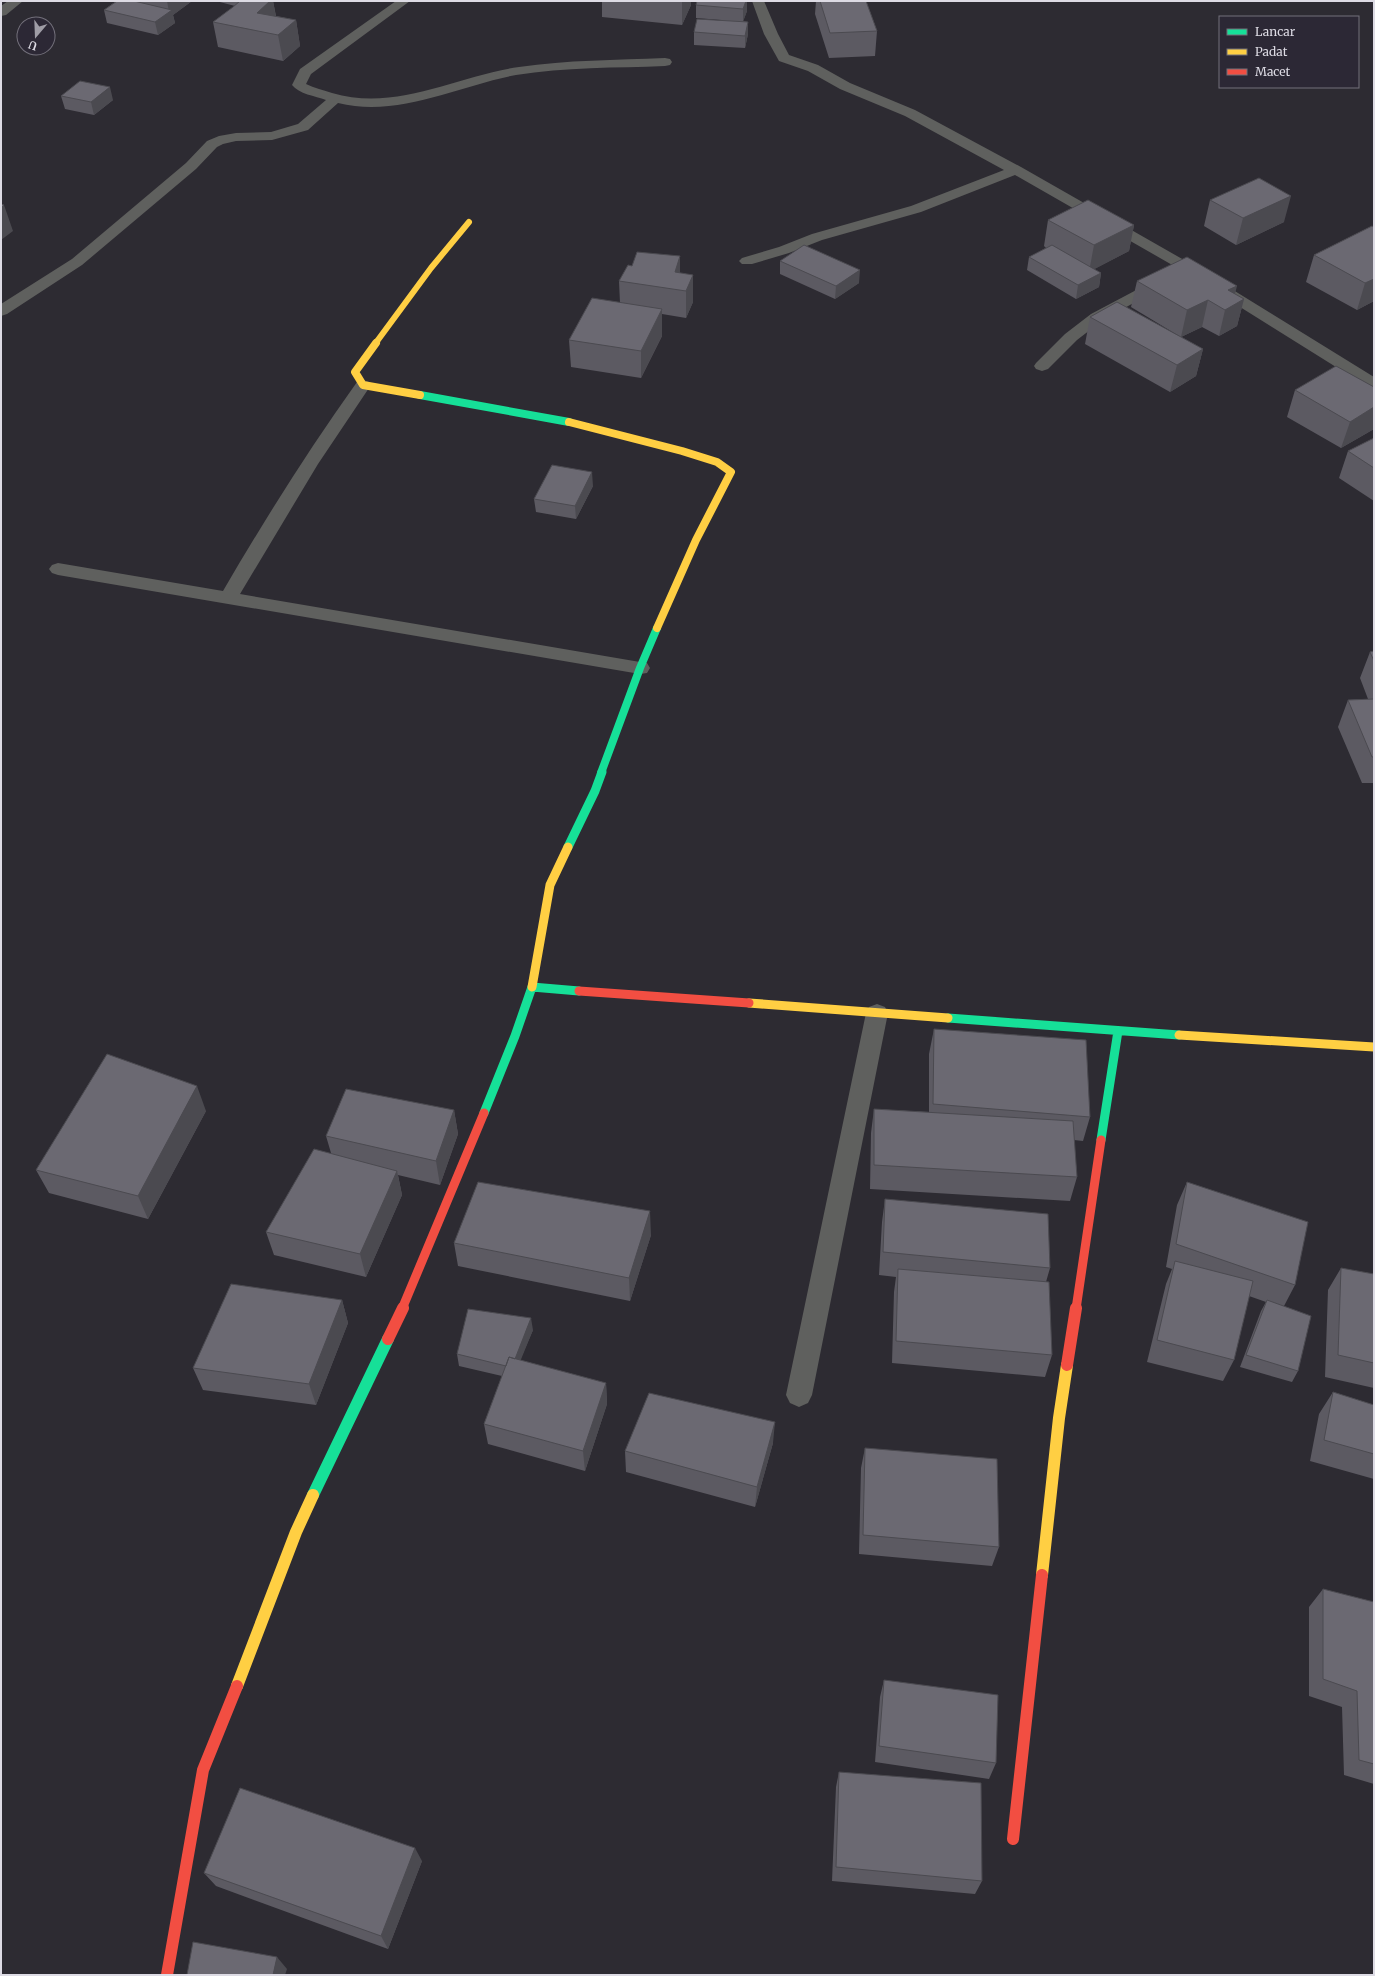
<svg xmlns="http://www.w3.org/2000/svg" width="1375" height="1976" viewBox="0 0 1375 1976" font-family="Merriweather,serif">
	<style>
		.lines { fill: none; stroke-linecap: round; stroke-linejoin: round }
		.street { fill: #5f605e; fill-rule: evenodd }
		.fast-far2 { stroke: #16e098; stroke-width: 8 }
		.fast-far1 { stroke: #16e098; stroke-width: 9 }
		.fast { stroke: #16e098; stroke-width: 12 }
		.slow-far3 { stroke: #ffcf43; stroke-width: 6 }
		.slow-far2 { stroke: #ffcf43; stroke-width: 8 }
		.slow-far1 { stroke: #ffcf43; stroke-width: 9 }
		.slow { stroke: #ffcf43; stroke-width: 12 }
		.jam-far1 { stroke: #f24e42; stroke-width: 9 }
		.jam { stroke: #f24e42; stroke-width: 12 }
		.wall { fill: #5c5a62 }
		.shaded-wall { fill: #4b4a50 }
		.building { fill: #6b6972; stroke: #4b4a50 }
	</style>
	<rect width="100%" height="100%" fill="#2d2b32"/>
	<g class="lines">
		<path class="street" d="M8 1H23L6 15 1 16V6Z
			M396 1H410L311 74 306 84C314 88 324 90 332 93 397 112 456 76 519 67 567 60 616 60 665 58L670 59 672 62 670 65 665 66C616 68 565 67 516 75 457 86 399 118 338 103L308 130 272 140 236 141 223 144 217 147 196 169 82 265 7 314 1 316V304L72 259 186 163 207 141 219 136 236 133 271 132 298 124 326 100C315 96 299 94 292 85L300 69Z
			M752 1H764L778 34 789 55 818 65 850 83 915 110 1021 167 1191 264 1374 377V389L1368 387 1181 270 1015 175 921 212 822 240 789 253 752 264H742L739 261 742 258 779 247 812 234 911 206 1004 170 905 116 840 89 808 71 779 61 764 34Z
			M1159 278 1164 280 1167 283 1164 286 1103 320 1077 340 1048 369 1042 371 1036 369 1034 366 1036 363 1065 334 1091 314Z
			M363 380 369 382 371 385 318 464 240 594 640 662 647 663 650 668 647 673 640 674 58 575 52 573 49 569 52 565 58 563 223 591C265 519 309 449 357 382Z
			M877 1004 885 1007 888 1013 812 1395 808 1403 799 1407 790 1403 786 1395 866 1013 869 1007Z"/>
		<path class="fast-far2" d="M420 395 569 422
			M601 773 640 668 657 628"/>
		<path class="fast-far1" d="M568 847 595 791 602 772
			M948 1018 1179 1035
			M484 1113 515 1036 532 987 579 991
			M1101 1140 1118 1031"/>
		<path class="fast" d="M313 1495 388 1339"/>
		<path class="slow-far3" d="M375 344 431 268 469 222"/>
		<path class="slow-far2" d="M376 343 355 372 363 385 420 395
			M569 422 682 451 717 462 731 472 696 540 657 628"/>
		<path class="slow-far1" d="M532 987 550 885 568 847
			M749 1003 948 1018
			M1179 1035 1374 1047"/>
		<path class="slow" d="M1042 1575 1059 1418 1067 1365
			M237 1686 296 1532 313 1495"/>
		<path class="jam-far1" d="M579 991 749 1003
			M402 1309 484 1113
			M1076 1309 1101 1140"/>
		<path class="jam" d="M388 1339 403 1308
			M1067 1365 1076 1308
			M1013 1839 1042 1575
			M167 1975 203 1770 237 1686"/>
	</g>
	<path class="wall" d="M115 1H192L173 15 175 23 158 35 107 23 104 10 115 2Z
		M216 1H273L276 16 296 20 300 46 283 61 218 47 213 22 235 6Z
		M602 1H691V5L682 25 602 17Z
		M697 1H747V11L743 21 748 22V34L745 48 694 45V32L721 20 696 18V5Z
		M816 1H866L877 31 875 56 829 58 815 14Z
		M61 96 113 100 94 115 65 109Z
		M1210 200 1284 222 1236 245 1204 226Z
		M1048 220 1134 225 1129 251 1094 269 1101 273 1099 287 1076 299 1027 270 1029 257 1046 248 1044 246Z
		M1372 226 1374 301 1357 310 1306 282 1314 255Z
		M680 256V273L693 275V302L686 318 662 314V336L641 378 571 367 569 340 620 303 619 281 632 266Z
		M780 261 859 283 835 299 780 274Z
		M1137 281 1235 294 1244 299 1237 326 1219 336 1202 327 1181 337 1203 349 1196 376 1170 392 1085 344 1090 317 1179 336 1131 307Z
		M1374 387V429L1341 448 1287 417 1295 390Z
		M1374 438V501L1339 478 1348 451Z
		M593 486 576 519 536 512 534 499Z
		M1374 651V783H1362L1338 727 1348 700 1368 699 1360 678 1370 652Z
		M934 1029 1090 1117 1083 1141 1074 1140 1077 1177 1070 1201 870 1189 871 1133 874 1109 929 1112V1054Z
		M454 1110 458 1134 440 1185 398 1175 402 1195 366 1277 274 1255 266 1232 331 1153 326 1136Z
		M206 1111 148 1219 49 1193 36 1170Z
		M1187 1182 1295 1285 1284 1306 1298 1371 1292 1382 1240 1367 1261 1311 1266 1302 1249 1296 1234 1360 1223 1381 1147 1362 1166 1284 1172 1269 1166 1267 1177 1205Z
		M885 1199 1050 1268 1046 1282 1052 1355 1045 1377 892 1363 894 1292 896 1277 879 1275 882 1222Z
		M651 1235 630 1301 458 1266 454 1243Z
		M1341 1268 1374 1274V1388L1325 1377 1328 1290Z
		M342 1300 348 1323 316 1405 203 1390 193 1368Z
		M533 1330 520 1360 606 1383 607 1404 585 1471 488 1444 484 1424 502 1376 459 1366 457 1354Z
		M1333 1392 1374 1405V1479L1310 1461 1319 1414Z
		M773 1443 755 1507 626 1472 625 1451Z
		M865 1448 999 1547 992 1566 859 1554 861 1468Z
		M1323 1589 1374 1602V1784L1344 1775 1342 1707 1309 1696V1607Z
		M884 1680 996 1763 989 1779 875 1762 880 1697Z
		M839 1772 982 1881 975 1894 832 1881 836 1787Z
		M422 1861 388 1949 216 1886 204 1873Z"/>
	<path class="shaded-wall" d="M167 1H192L173 15 175 23 158 35 155 22 169 12Z
		M256 1H273L277 23 261 32Z
		M682 1H691V5L682 25Z
		M746 1H747V11L743 22V9Z
		M296 20 300 46 283 61 278 35Z
		M748 22V34L745 48V36Z
		M110 87 113 100 94 115 91 102Z
		M1291 196 1284 222 1236 245 1243 218Z
		M4 205 13 231 1 240V208Z
		M1134 225 1129 251 1089 272 1094 245Z
		M680 256V282L675 272Z
		M860 270 859 283 835 299 836 286Z
		M1101 273 1099 287 1076 299 1078 285Z
		M693 275V302L686 318V291Z
		M1374 279V301L1357 310 1365 283Z
		M1237 286 1232 306 1244 299 1237 326 1219 336 1225 310 1228 290Z
		M1208 300 1202 327 1181 337 1187 310Z
		M662 309V336L641 378V351Z
		M1203 349 1196 376 1170 392 1177 365Z
		M1374 407V429L1341 448 1350 422Z
		M592 472 593 486 576 519 575 506Z
		M197 1086 206 1111 148 1219 138 1196Z
		M454 1110 458 1134 440 1185 436 1161Z
		M397 1171 402 1195 366 1277 360 1254Z
		M650 1211 651 1235 630 1301 629 1278Z
		M342 1300 348 1323 316 1405 309 1384Z
		M531 1318 533 1330 513 1379 511 1368Z
		M606 1383 607 1404 585 1471 583 1451Z
		M775 1422 773 1443 755 1507 757 1487Z
		M415 1848 422 1861 388 1949 381 1936Z
		M277 1957 287 1969 285 1975H273Z"/>
	<path class="building" d="M117 1H134L172 10 155 22 104 10Z
		M240 1H270L257 13 296 20 278 35 213 22 233 7Z
		M697 1H746L743 9 696 5Z
		M820 1H866L877 31 830 33Z
		M697 19 748 22 745 36 694 32Z
		M80 81 110 87 91 102 61 96Z
		M1259 178 1291 196 1243 218 1210 200Z
		M1088 200 1134 225 1094 245 1048 220Z
		M1 204 4 205 1 208Z
		M1372 226 1374 227V279L1365 283 1314 255Z
		M804 245 860 270 836 286 780 261Z
		M1052 245 1101 273 1078 285 1029 257Z
		M637 252 680 256 675 272 693 275 686 291 619 281 628 265 632 266Z
		M1187 257 1237 286 1228 290 1244 299 1225 310 1208 300 1187 310 1137 281Z
		M592 298 662 309 641 351 569 340Z
		M1117 302 1203 349 1177 365 1090 317Z
		M1336 366 1374 387V407L1350 422 1295 390Z
		M1374 438V468L1348 451Z
		M552 465 592 472 575 506 534 499Z
		M1374 651V661L1370 652Z
		M1374 699V757H1372L1348 700Z
		M934 1029 1086 1040 1090 1117 933 1104Z
		M107 1054 197 1086 138 1196 36 1170Z
		M346 1089 454 1110 436 1161 326 1136Z
		M874 1109 1073 1121 1077 1177 874 1165Z
		M314 1149 397 1171 360 1254 266 1232Z
		M478 1182 650 1211 629 1278 454 1243Z
		M1187 1182 1308 1222 1295 1285 1176 1244Z
		M885 1199 1048 1214 1050 1268 883 1252Z
		M1175 1261 1253 1281 1234 1360 1157 1340Z
		M1341 1268 1374 1274V1363L1338 1355Z
		M898 1269 1049 1282 1052 1355 896 1341Z
		M231 1284 342 1300 309 1384 193 1368Z
		M1267 1300 1311 1316 1298 1371 1246 1355Z
		M468 1309 531 1318 515 1359 509 1357 506 1366 457 1354Z
		M509 1357 606 1383 583 1451 484 1424Z
		M1333 1392 1374 1405V1454L1324 1440Z
		M649 1393 775 1422 757 1487 625 1451Z
		M865 1448 997 1459 999 1547 863 1535Z
		M1323 1589 1374 1602V1764L1359 1760 1357 1691 1323 1679Z
		M884 1680 998 1695 996 1763 879 1746Z
		M839 1772 981 1783 982 1881 836 1867Z
		M240 1788 415 1848 381 1936 204 1873Z
		M193 1942 277 1957 273 1975H187Z"/>
	<rect width="1375" height="1976" fill="none" stroke="#dddbe4" stroke-width="4"/>
	<rect x="1219" y="16" width="140" height="72" fill="#2c2835" stroke="#73707b"/>
	<rect x="1227" y="29" width="20" height="6" fill="#16e098" stroke="#73707b"/>
	<text x="1255" y="36" font-size="12" fill="#dddbe4">Lancar</text>
	<rect x="1227" y="49" width="20" height="6" fill="#ffcf43" stroke="#73707b"/>
	<text x="1255" y="56" font-size="12" fill="#dddbe4">Padat</text>
	<rect x="1227" y="69" width="20" height="6" fill="#f24e42" stroke="#73707b"/>
	<text x="1255" y="76" font-size="12" fill="#dddbe4">Macet</text>
	<g transform="translate(36 36) rotate(199)"><circle r="19" fill="#2c2835" stroke="#73707b"/>
	<path d="M0-3L7 15L0 10L-7 15Z" fill="#9f9da6"/>
	<text y="-6" font-size="11" font-weight="bold" text-anchor="middle" fill="#dddbe4">U</text>
	</g>
</svg>
